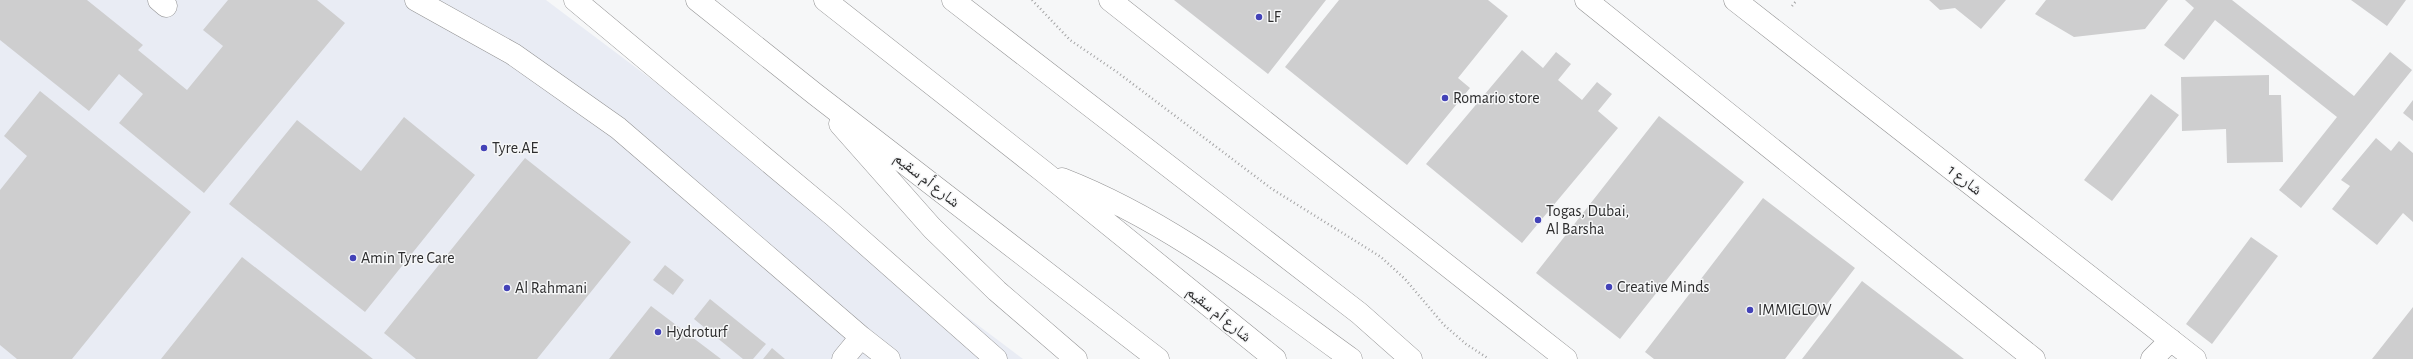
<svg xmlns="http://www.w3.org/2000/svg" width="2413" height="359" viewBox="0 0 2413 359" font-family="'Alegreya Sans','Noto Naskh Arabic',sans-serif">
	<style>
		.built { fill: #e9ecf4 }
		.building { fill: #cececf }
		.lines { fill: none; stroke-linecap: round; stroke-linejoin: round }
		.minor-casing { stroke: #929293; stroke-width: 23 }
		.major-casing { stroke: #929293; stroke-width: 23 }
		.path { stroke: #a3a3a4; stroke-width: 2.5; stroke-dasharray: 1 3; stroke-linecap: butt }
		.minor { stroke: #fff; stroke-width: 22 }
		.major { stroke: #fff; stroke-width: 22 }
		.poi-dot { fill: #4342b7; stroke: #f6f7f8; stroke-width: 1.5 }
		.labels { text-anchor: middle; dominant-baseline: central; stroke-width: 3; stroke-linejoin: round; paint-order: stroke }
		.poi-label { font-size: 16px; fill: #2d2d2e; stroke: #f6f7f8; text-anchor: start }
		.street-label { font-size: 16px; fill: #2d2d2e; stroke: #f6f7f8 }
	</style>
	<rect width="100%" height="100%" fill="#f6f7f8"/>
	<path class="built" d="M0 0H546L1023 359H0Z"/>
	<path class="building" d="M0 0H87L143 45 138 50 187 90 223 46 203 30 228 0H317L345 23 204 193 119 123 143 94 119 74 89 111 0 40Z
		M1174 0H1326L1268 74Z
		M1339 0H1488L1508 16 1458 78 1470 88 1407 165 1285 67Z
		M1929 0H2006L1981 29 1955 8 1940 10Z
		M2046 0H2168L2145 29 2074 37 2035 14Z
		M2185 0H2232L2354 96 2390 52 2412 70 2301 208 2279 190 2337 117 2215 20 2184 60 2164 45 2194 8Z
		M2351 0H2406L2387 26Z
		M1522 50 1543 68 1556 52 1571 64 1558 80 1582 100 1597 82 1612 94 1598 111 1618 128 1522 243 1426 164Z
		M2269 75V95H2281L2283 162 2227 163 2226 129 2182 131 2181 77Z
		M40 91 191 212 72 359H17L0 345V190L27 156 4 136Z
		M2151 94 2179 115 2112 201 2084 180Z
		M2413 100V121L2403 113Z
		M1659 116 1744 182 1620 339 1536 273Z
		M404 117 475 175 365 312 229 204 297 120 361 171Z
		M2376 138 2391 151 2399 141 2413 153V222L2403 213 2377 245 2332 209 2350 186 2341 180Z
		M525 158 631 242 537 359H416L384 333Z
		M1763 198 1855 268 1785 359H1654L1645 352Z
		M2251 237 2278 256 2212 344 2186 324Z
		M242 257 373 359H161Z
		M665 265 684 280 673 295 653 280Z
		M1862 281 1964 359H1802Z
		M710 299 766 344 753 359H743L694 319Z
		M651 306 721 359H609Z
		M2413 307V359H2372Z
		M772 348 785 359H763Z"/>
	<g class="lines">
		<g class="minor-casing">
			<path id="minor" d="M159 0 166 6
				M416 0 513 54 618 128 861 337 889 359
				M1110 0 1566 359
				M1586 0 2034 359
				M1735 0 2195 359
				M843 359 861 337
				M2152 359 2171 340"/>
		</g>
		<g class="major-casing">
			<path id="major" d="M575 0 834 216 996 359
				M697 0 815 94 1158 359
				M825 0 1044 172 1275 359
				M953 0 1359 313 1411 359
				M840 124 932 228 997 291 1076 359
				M1062 179C1170 221 1258 292 1351 359"/>
		</g>
		<path class="path" d="M1032 0 1070 40 1117 72 1272 189 1381 257 1405 279 1444 325 1466 344 1489 359
			M1792 6 1797 0"/>
		<use href="#minor" class="minor"/>
		<use href="#major" class="major"/>
	</g>
	<g class="poi-dot">
		<circle cx="1259" cy="17" r="4"/>
		<circle cx="1445" cy="98" r="4"/>
		<circle cx="484" cy="148" r="4"/>
		<circle cx="1538" cy="220" r="4"/>
		<circle cx="353" cy="258" r="4"/>
		<circle cx="1609" cy="287" r="4"/>
		<circle cx="507" cy="288" r="4"/>
		<circle cx="1750" cy="310" r="4"/>
		<circle cx="658" cy="332" r="4"/>
	</g>
	<g class="labels">
		<g class="poi-label">
			<text x="1267" y="17">LF</text>
			<text x="1453" y="98">Romario store</text>
			<text x="492" y="148">Tyre.AE</text>
			<text x="1546" y="211">Togas, Dubai,<tspan x="1546" dy="18">Al Barsha</tspan></text>
			<text x="361" y="258">Amin Tyre Care</text>
			<text x="1617" y="287">Creative Minds</text>
			<text x="515" y="288">Al Rahmani</text>
			<text x="1758" y="310">IMMIGLOW</text>
			<text x="666" y="332">Hydroturf</text>
		</g>
		<g class="street-label">
			<text transform="translate(927 180) rotate(38)">شارع أم سقيم</text>
			<text transform="translate(1965 180) rotate(38)">شارع 1</text>
			<text transform="translate(1219 314) rotate(39)">شارع أم سقيم</text>
		</g>
	</g>
</svg>
